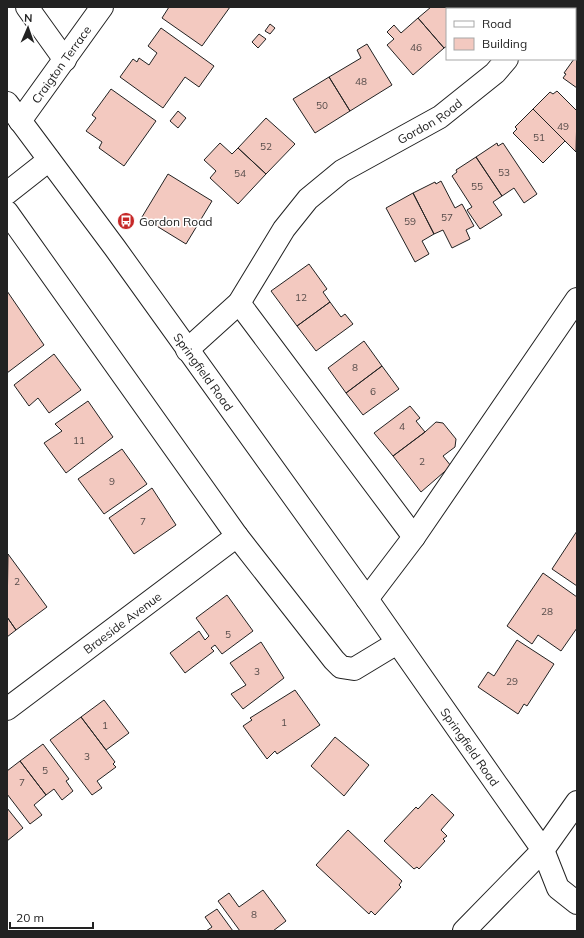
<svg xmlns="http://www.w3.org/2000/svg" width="584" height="938" viewBox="0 0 584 938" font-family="Mulish,sans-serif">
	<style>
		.building { fill: #f3c9c0; stroke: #222 }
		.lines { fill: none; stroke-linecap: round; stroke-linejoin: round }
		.minor-casing { stroke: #222; stroke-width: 24 }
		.major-casing { stroke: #222; stroke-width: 24 }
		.minor { stroke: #fff; stroke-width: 22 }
		.major { stroke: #fff; stroke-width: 22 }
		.labels { text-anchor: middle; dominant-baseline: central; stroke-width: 3; stroke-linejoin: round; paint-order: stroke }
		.number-label { font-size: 10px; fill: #564c4a }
		.street-label { font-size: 12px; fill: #222; stroke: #fff }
		.poi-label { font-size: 12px; fill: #222; stroke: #fff; text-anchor: start }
	</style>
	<rect width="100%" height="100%" fill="#fff"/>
	<path class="building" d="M169 7H230L202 46 162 18Z
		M431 7H461L463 9H447V46L444 48 418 18Z
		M418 18 444 48 413 75 387 45 394 39 387 32 394 25 401 33Z
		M270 24 275 28 270 34 265 31Z
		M161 28 214 66 199 87 185 77 163 108 120 77 133 59 137 62 139 58 149 65 157 53 148 46Z
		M259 34 266 39 258 48 252 42Z
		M367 44 392 85 350 111 329 77 361 58 357 50Z
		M577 54V88L563 78 566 74 564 73 574 59H575Z
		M329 77 350 111 315 133 293 99Z
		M111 89 156 121 124 166 99 148 102 142 86 131 96 118 92 115Z
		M557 91 577 111 576 152 533 109 550 92 553 94Z
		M533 109 565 141 543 163 513 133 517 129 515 127Z
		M178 111 186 118 178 128 170 121Z
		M266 118 295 144 266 174 238 148Z
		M220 143 232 154 238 148 266 174 238 204 210 178 216 171 204 160Z
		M497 143 498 146 503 143 537 194 524 203 514 188 502 196 476 157Z
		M476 157 502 196 493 202 502 215 480 229 467 210 472 207 452 176 457 172 456 170Z
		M168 174 212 201 186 244 142 217Z
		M441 181 455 208 462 204 474 226 466 230 470 239 452 248 443 230 434 234 413 193 435 182 436 184Z
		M413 193 434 234 422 241 429 254 415 262 386 208Z
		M309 264 327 289 323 292 330 302 297 326 271 291Z
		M7 291 44 345 7 373Z
		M330 302 341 317 345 314 353 324 316 351 297 326Z
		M364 341 382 366 346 393 328 368Z
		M54 354 81 390 49 413 38 398 29 406 14 385Z
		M382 366 399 389 363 415 346 393Z
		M88 401 113 437 66 473 44 443 62 431 55 424Z
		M410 406 420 418 416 421 425 432 393 456 374 433Z
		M436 422 443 423 456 439 455 447 443 456 451 466 421 492 393 456 425 432Z
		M122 449 147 484 104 514 78 479Z
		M152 488 176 525 134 554 109 518Z
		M577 531V586L552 569Z
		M8 554 47 607 16 630 7 617Z
		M543 573 577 597V628L561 651 538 635 532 644 507 626Z
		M227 595 253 631 222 654 215 645 211 648 214 651 185 673 170 653 199 631 205 640 209 636 196 618Z
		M7 617 16 630 7 637Z
		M517 640 554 664 527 706 524 704 518 714 478 687 488 672 494 676Z
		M261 642 284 678 243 709 231 694 246 685 230 663Z
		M295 690 320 725 277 754 275 751 267 759 243 726 252 720 250 718Z
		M104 700 129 733 106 750 81 717Z
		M81 717 115 762 113 764 116 767 97 781 102 788 92 795 50 740Z
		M335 737 369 765 344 796 311 766Z
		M43 744 69 779 66 781 73 791 62 800 54 789 46 795 20 761Z
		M20 761 46 795 34 805 42 815 30 824 7 794V771Z
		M432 794 454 815 441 830 447 836 443 839 445 841 419 869 417 867 414 869 384 841 416 807 418 809Z
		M7 808 23 828 7 841Z
		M348 830 402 881 399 885 401 887 375 915 371 911 369 914 316 865Z
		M263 890 286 921 273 931H240L218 901 229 893 239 907Z
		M217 909 233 931H206L212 927 205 917Z"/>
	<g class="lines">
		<g class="minor-casing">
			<g id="minor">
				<path d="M27 7 65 60"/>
				<path d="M546 9 548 7"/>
				<path id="s1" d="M7 103 115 248 367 599 497 785 543 850 558 888 577 903"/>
				<path id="s2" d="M20 121 102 7"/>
				<path d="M7 193 49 160"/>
				<path d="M7 212 237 536 334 660 341 667 354 669 397 643"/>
				<path d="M239 303 414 537"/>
				<path id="s3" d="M187 350 239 303 284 229 308 199 342 171 440 117 495 73 507 59"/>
				<path d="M367 599 414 537 577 299"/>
				<path id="s4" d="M7 709 237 536"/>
			</g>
		</g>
		<g class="major-casing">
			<path id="major" d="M464 931 543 850 577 802"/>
		</g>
		<use href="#minor" class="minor"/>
		<use href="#major" class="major"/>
	</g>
	<defs>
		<g id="bus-disc" transform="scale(0.9)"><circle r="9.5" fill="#c62828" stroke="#fff"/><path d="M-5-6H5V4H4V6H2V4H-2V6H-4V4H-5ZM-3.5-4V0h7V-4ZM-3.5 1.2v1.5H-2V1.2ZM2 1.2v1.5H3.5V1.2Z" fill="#fff"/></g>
	</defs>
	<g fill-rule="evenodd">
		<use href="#bus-disc" x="126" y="221"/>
	</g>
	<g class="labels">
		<g class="number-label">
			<text x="416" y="47">46</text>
			<text x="361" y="81">48</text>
			<text x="322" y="105">50</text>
			<text x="563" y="126">49</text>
			<text x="539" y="137">51</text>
			<text x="266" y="146">52</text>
			<text x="504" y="172">53</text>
			<text x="240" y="173">54</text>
			<text x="477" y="186">55</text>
			<text x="447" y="217">57</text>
			<text x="410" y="221">59</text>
			<text x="301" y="297">12</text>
			<text x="355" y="367">8</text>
			<text x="373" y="391">6</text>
			<text x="402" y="426">4</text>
			<text x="79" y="440">11</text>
			<text x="422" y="461">2</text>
			<text x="112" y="481">9</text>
			<text x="143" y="521">7</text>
			<text x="17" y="581">2</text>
			<text x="547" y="611">28</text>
			<text x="228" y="634">5</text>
			<text x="257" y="671">3</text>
			<text x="512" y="681">29</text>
			<text x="284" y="722">1</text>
			<text x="105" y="725">1</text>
			<text x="87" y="756">3</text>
			<text x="45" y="770">5</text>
			<text x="22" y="782">7</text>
			<text x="254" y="914">8</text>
		</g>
		<g class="street-label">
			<text stroke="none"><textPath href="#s2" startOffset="70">Craigton Terrace</textPath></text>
			<text stroke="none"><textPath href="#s3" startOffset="340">Gordon Road</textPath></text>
			<text stroke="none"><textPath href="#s1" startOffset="333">Springfield Road</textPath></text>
			<text stroke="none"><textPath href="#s4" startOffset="144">Braeside Avenue</textPath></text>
			<text stroke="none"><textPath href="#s1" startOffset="793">Springfield Road</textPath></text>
		</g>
		<g class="poi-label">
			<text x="139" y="221">Gordon Road</text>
		</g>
	</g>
	<rect width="584" height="938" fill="none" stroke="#222222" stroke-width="16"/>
	<rect x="446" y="8" width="130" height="52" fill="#ffffff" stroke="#a7a7a7"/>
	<rect x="454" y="21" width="20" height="6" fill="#ffffff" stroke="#a7a7a7"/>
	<text x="482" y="28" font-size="12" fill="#222222">Road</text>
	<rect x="454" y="38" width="20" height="12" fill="#f3c9c0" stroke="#a7a7a7"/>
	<text x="482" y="48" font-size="12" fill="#222222">Building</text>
	<g transform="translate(28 28) rotate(2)" stroke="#ffffff" stroke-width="3" paint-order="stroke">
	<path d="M0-3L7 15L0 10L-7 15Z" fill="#222222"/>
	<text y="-6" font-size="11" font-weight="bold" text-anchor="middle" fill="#222222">N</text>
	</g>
	<path d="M10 922v6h83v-6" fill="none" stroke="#222222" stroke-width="2"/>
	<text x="16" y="922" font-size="12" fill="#222222" stroke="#ffffff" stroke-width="3" paint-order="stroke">20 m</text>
</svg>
